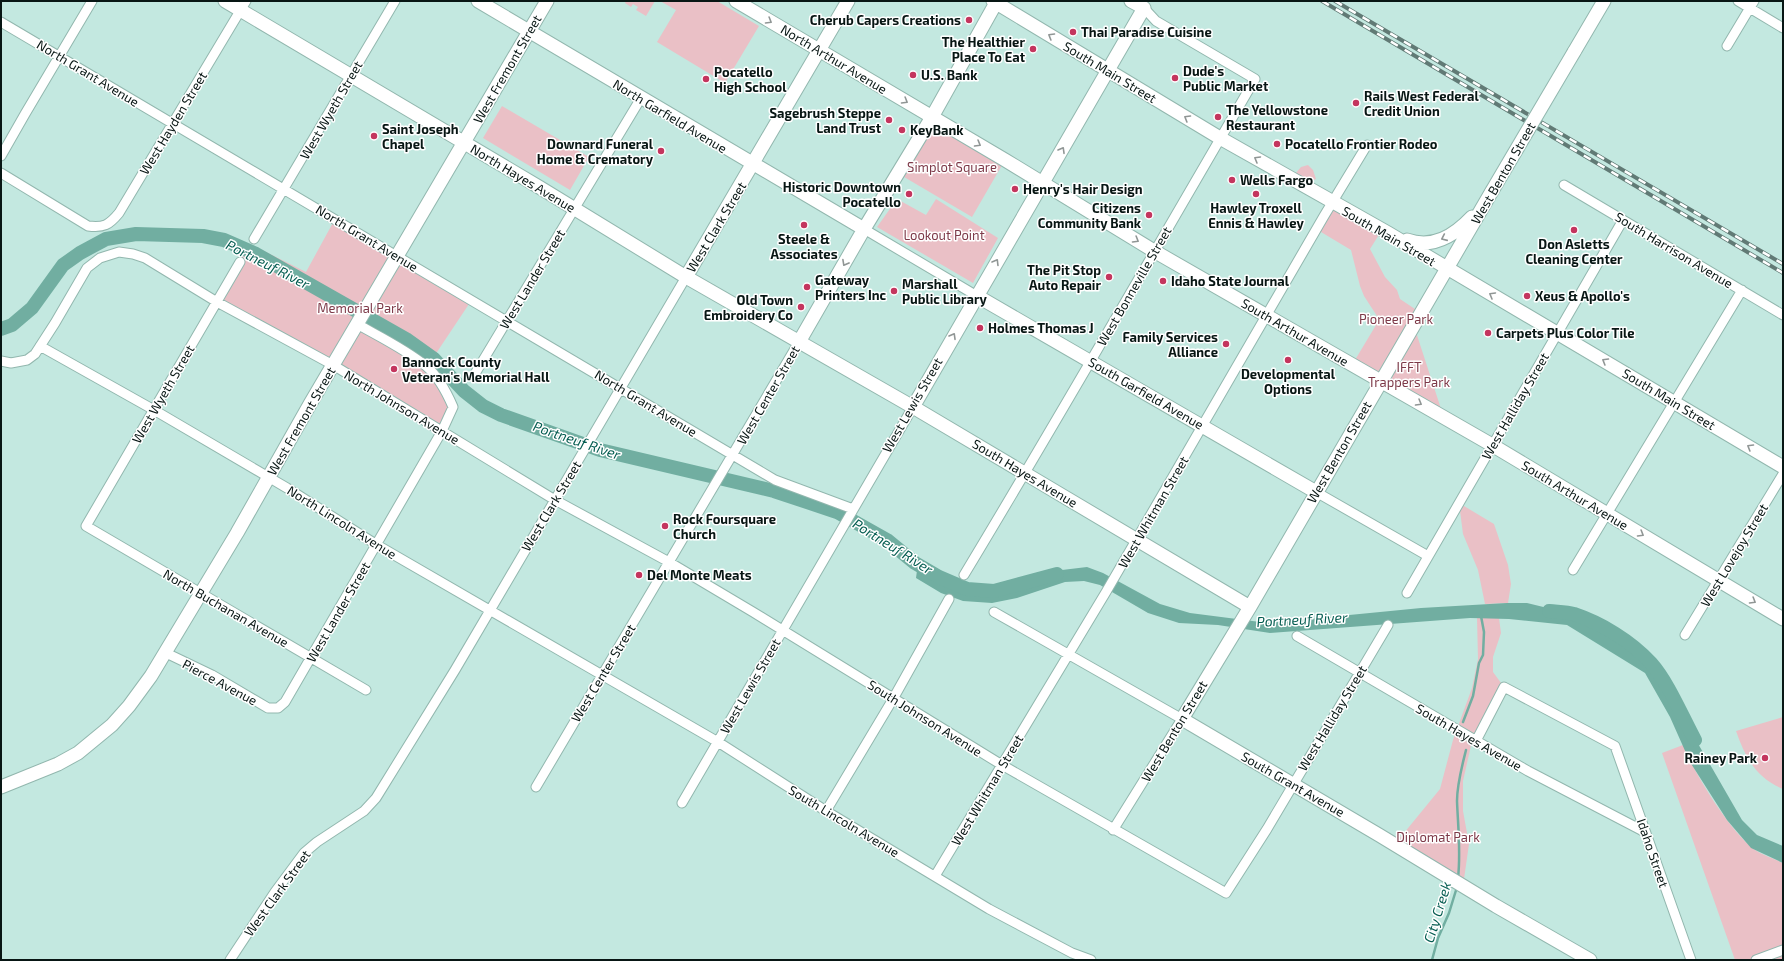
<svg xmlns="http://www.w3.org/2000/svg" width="1784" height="961" viewBox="0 0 1784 961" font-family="'Exo 2',sans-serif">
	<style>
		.green { fill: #eac0c6 }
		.water { fill: #71aea1 }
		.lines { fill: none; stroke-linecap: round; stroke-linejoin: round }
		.stream { stroke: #71aea1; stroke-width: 2.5 }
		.river { stroke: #71aea1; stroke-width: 14 }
		.street-casing { stroke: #92b7ae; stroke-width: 11 }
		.secondary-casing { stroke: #92b7ae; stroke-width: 15 }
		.street { stroke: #fff; stroke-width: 9 }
		.secondary { stroke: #fff; stroke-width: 13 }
		.rail-casing { stroke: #617a75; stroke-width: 4 }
		.rail { stroke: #fff; stroke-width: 2.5; stroke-dasharray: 8; stroke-linecap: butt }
		.secondary-bridge-casing { stroke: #92b7ae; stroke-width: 15; stroke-linecap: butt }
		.secondary-bridge { stroke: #fff; stroke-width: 13 }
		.oneway { stroke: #909695 }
		.poi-dot { fill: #c4355e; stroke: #fff; stroke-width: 1.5 }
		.labels { text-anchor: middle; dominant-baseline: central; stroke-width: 3; stroke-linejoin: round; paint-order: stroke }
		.poi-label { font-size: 13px; font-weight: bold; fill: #081614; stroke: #fff; text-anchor: start }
		.street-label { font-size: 13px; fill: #081614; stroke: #fff }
		.park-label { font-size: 13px; fill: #7d3948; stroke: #fff }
		.water-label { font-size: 14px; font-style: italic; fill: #055d51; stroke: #fff }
	</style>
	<rect width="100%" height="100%" fill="#c3e8e0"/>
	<path class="green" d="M626 1H655L646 16 636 10 638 7 633 4 631 7 625 3Z
		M660 1H717L759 26 725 83 657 42 676 10Z
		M502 106 589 157 570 190 483 138Z
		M932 117 1005 160 972 217 899 174Z
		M1308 165 1313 170 1316 179 1306 182 1295 174 1301 167Z
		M897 199 926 215 936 199 998 238 973 283 877 227Z
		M1332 203 1382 230 1370 249 1385 277 1397 290 1400 299 1421 313 1414 326 1444 418 1352 365 1376 325 1377 316 1364 296 1360 286 1351 250 1316 229Z
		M335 219 471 301 427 367 453 407 442 431 217 302 250 244 306 272Z
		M1459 503 1494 524 1508 565 1511 584 1508 603 1485 604 1478 570 1463 534Z
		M1477 618H1499L1501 633 1493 657V672L1504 687 1472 739 1470 750 1463 781V811L1469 844 1463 886 1395 844 1440 789 1453 740 1472 688 1478 659Z
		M1783 717V789C1756 778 1745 757 1736 731Z
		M1683 745C1696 776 1725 823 1750 846 1758 854 1773 858 1783 863V960H1735L1662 753Z"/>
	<path class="water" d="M918 563 953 588 990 595 1021 589 1048 574 1062 570 1087 567 1103 573 1160 604 1190 613 1268 623 1421 608 1507 603H1527L1568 613 1616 635 1655 669 1742 820 1757 835 1783 846V863L1751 848 1727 820 1690 762 1670 717 1645 673 1567 625 1509 619 1470 618 1270 633 1218 625 1179 623 1148 613 1100 585 1084 581 1065 582 1017 598 992 603 963 601 941 593 916 578Z"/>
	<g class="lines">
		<path class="stream" d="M1463 722 1473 696 1479 663 1483 655 1484 632 1481 616
			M1458 878C1461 852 1458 827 1457 801 1457 784 1462 766 1466 750
			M1432 960 1438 938 1449 913 1457 887"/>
		<path class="river" d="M1 329 12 325 32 308 63 265 80 253 106 239 136 234 203 236 224 240 256 254 406 339 434 359 464 391 483 406 501 415 600 450 774 491 837 512 887 540 915 563 939 577 967 589 994 591 1057 574
			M1549 611C1557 612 1566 612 1574 614 1601 623 1631 641 1651 663 1668 682 1682 716 1695 740"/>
		<g class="street-casing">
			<path id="street" d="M1738 1 1783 28
				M1 22 775 480 853 509
				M1727 46 1754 1
				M1 156 25 114 92 1
				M1 173 88 226C104 228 109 225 119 213L246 1
				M1564 185 1783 315
				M864 229 977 296
				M254 239 395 1
				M240 262 86 526 366 690
				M40 346 154 410 287 488 377 545 718 742 826 811 989 909 1072 953 1091 960
				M1 361 11 363 27 360 35 354 55 323 87 268 100 258 119 252 133 254 145 258 217 302 333 365 555 500 669 562 753 612 1002 765 1226 893 1267 829 1388 625
				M473 377 641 98
				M1316 492 1428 556
				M1573 570 1742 290
				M964 575C1063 411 1158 245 1255 79L1156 21 1144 8
				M1407 593 1623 220
				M994 612 1182 719 1113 830
				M1685 635 1783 474
				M1297 636 1528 771 1645 832
				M164 652 212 675 268 708H278L285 702 442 431 453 407C447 393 438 376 426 366 405 349 380 337 357 324
				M1476 741 1504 687 1615 746 1691 960
				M536 787 799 342
				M682 803 913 407
				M826 811 893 699 949 599
				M935 876 1106 592 1324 216 1367 145
				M230 960 275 892 304 853 317 842 364 811 376 798 455 670 686 277
				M1756 960 1783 950"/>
		</g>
		<g class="secondary-casing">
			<path id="secondary" d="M225 1 539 187 686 277 913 407 1250 607
				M478 1 864 229
				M736 1 1005 160 1154 251 1492 445 1783 619
				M993 1 1220 138 1388 233 1783 467
				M1574 52 1604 1
				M1492 191 1250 607 1182 719 1379 835 1496 906 1590 960
				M1407 240C1433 249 1454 236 1472 217
				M686 277 848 1
				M977 296 1316 492
				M799 342 864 229 932 117 997 1
				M913 407 1144 8 1131 1
				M1 787 58 764 78 753 112 725 129 706 151 676 237 533 310 404 547 1"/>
		</g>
		<use href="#street" class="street"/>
		<use href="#secondary" class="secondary"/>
		<g class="rail-casing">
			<path id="rail" d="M1322 1 1783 273
				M1335 1 1783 264"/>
		</g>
		<use href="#rail" class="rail"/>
		<g class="secondary-bridge-casing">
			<path id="secondary-bridge" d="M1492 191 1574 52"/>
		</g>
		<use href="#secondary-bridge" class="secondary-bridge"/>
	</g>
	<defs><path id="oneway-chevron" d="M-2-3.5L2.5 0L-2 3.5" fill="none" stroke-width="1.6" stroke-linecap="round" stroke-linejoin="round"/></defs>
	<g class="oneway">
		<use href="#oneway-chevron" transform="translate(769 21) rotate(31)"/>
		<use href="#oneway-chevron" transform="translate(1051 36) rotate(-149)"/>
		<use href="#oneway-chevron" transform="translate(905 101) rotate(31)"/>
		<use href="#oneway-chevron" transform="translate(1187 118) rotate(-149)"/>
		<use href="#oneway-chevron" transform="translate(978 144) rotate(30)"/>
		<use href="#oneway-chevron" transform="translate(1062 150) rotate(-60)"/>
		<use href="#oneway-chevron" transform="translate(1257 159) rotate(-150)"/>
		<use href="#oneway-chevron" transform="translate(1444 238) rotate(156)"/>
		<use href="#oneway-chevron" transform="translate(1136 240) rotate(31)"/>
		<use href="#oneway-chevron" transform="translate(996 262) rotate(-59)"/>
		<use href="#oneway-chevron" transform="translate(845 263) rotate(119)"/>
		<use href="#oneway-chevron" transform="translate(1492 295) rotate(-150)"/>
		<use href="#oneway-chevron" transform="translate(953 336) rotate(-60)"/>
		<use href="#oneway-chevron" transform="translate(1605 361) rotate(-149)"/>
		<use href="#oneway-chevron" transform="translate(1419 403) rotate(30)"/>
		<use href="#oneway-chevron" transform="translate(1750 447) rotate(-149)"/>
		<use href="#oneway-chevron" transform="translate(1641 534) rotate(31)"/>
		<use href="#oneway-chevron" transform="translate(1753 601) rotate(31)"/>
	</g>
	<g class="poi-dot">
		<circle cx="969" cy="20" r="4"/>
		<circle cx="1073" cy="32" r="4"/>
		<circle cx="1033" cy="49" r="4"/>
		<circle cx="913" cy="75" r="4"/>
		<circle cx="1175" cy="78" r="4"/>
		<circle cx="706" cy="79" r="4"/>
		<circle cx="1356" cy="103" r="4"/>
		<circle cx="1218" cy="117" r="4"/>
		<circle cx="889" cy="120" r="4"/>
		<circle cx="902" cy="130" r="4"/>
		<circle cx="374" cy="136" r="4"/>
		<circle cx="1277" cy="144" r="4"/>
		<circle cx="661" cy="151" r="4"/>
		<circle cx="1232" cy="180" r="4"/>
		<circle cx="1015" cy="189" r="4"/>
		<circle cx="909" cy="194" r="4"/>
		<circle cx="1256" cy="194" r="4"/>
		<circle cx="1149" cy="215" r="4"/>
		<circle cx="804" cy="225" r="4"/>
		<circle cx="1574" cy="230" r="4"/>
		<circle cx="1109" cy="277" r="4"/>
		<circle cx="1163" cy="281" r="4"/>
		<circle cx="807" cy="287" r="4"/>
		<circle cx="894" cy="291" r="4"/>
		<circle cx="1527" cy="296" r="4"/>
		<circle cx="801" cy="307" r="4"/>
		<circle cx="980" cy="328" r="4"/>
		<circle cx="1488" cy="333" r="4"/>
		<circle cx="1226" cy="344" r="4"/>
		<circle cx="1288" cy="360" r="4"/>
		<circle cx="394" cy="369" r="4"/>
		<circle cx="665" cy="526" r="4"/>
		<circle cx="639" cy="575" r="4"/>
		<circle cx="1765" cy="758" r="4"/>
	</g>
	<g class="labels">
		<g class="poi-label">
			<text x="961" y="20" text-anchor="end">Cherub Capers Creations</text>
			<text x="1081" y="32">Thai Paradise Cuisine</text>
			<text x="1025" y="42" text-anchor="end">The Healthier<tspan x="1025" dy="15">Place To Eat</tspan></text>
			<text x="1183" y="71">Dude's<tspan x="1183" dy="15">Public Market</tspan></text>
			<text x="714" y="72">Pocatello<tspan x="714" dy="15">High School</tspan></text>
			<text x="921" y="75">U.S. Bank</text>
			<text x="1364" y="96">Rails West Federal<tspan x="1364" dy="15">Credit Union</tspan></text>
			<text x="1226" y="110">The Yellowstone<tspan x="1226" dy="15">Restaurant</tspan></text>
			<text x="881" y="113" text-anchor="end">Sagebrush Steppe<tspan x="881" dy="15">Land Trust</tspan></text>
			<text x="382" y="129">Saint Joseph<tspan x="382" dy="15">Chapel</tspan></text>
			<text x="910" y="130">KeyBank</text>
			<text x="653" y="144" text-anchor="end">Downard Funeral<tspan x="653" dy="15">Home &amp; Crematory</tspan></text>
			<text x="1285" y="144">Pocatello Frontier Rodeo</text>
			<text x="1240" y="180">Wells Fargo</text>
			<text x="901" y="187" text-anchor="end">Historic Downtown<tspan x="901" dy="15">Pocatello</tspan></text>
			<text x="1023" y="189">Henry's Hair Design</text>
			<text x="1141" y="208" text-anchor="end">Citizens<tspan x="1141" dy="15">Community Bank</tspan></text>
			<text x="1256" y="208" text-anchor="middle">Hawley Troxell<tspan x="1256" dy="15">Ennis &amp; Hawley</tspan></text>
			<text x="804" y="239" text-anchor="middle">Steele &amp;<tspan x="804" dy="15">Associates</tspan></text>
			<text x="1574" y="244" text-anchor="middle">Don Asletts<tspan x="1574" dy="15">Cleaning Center</tspan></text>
			<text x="1101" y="270" text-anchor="end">The Pit Stop<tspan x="1101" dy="15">Auto Repair</tspan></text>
			<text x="815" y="280">Gateway<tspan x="815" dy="15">Printers Inc</tspan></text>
			<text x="1171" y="281">Idaho State Journal</text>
			<text x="902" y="284">Marshall<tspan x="902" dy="15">Public Library</tspan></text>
			<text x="1535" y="296">Xeus &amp; Apollo's</text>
			<text x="793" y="300" text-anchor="end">Old Town<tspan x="793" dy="15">Embroidery Co</tspan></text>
			<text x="988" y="328">Holmes Thomas J</text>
			<text x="1496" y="333">Carpets Plus Color Tile</text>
			<text x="1218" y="337" text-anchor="end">Family Services<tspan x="1218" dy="15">Alliance</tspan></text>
			<text x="402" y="362">Bannock County<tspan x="402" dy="15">Veteran's Memorial Hall</tspan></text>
			<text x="1288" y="374" text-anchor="middle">Developmental<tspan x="1288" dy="15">Options</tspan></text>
			<text x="673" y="519">Rock Foursquare<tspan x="673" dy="15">Church</tspan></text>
			<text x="647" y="575">Del Monte Meats</text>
			<text x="1757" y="758" text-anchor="end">Rainey Park</text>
		</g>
		<g class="street-label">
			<text transform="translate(834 59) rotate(31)">North Arthur Avenue</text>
			<text transform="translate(507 69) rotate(-60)">West Fremont Street</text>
			<text transform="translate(1110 72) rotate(31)">South Main Street</text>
			<text transform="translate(88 73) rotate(31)">North Grant Avenue</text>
			<text transform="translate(331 110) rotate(-60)">West Wyeth Street</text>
			<text transform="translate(670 116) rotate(31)">North Garfield Avenue</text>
			<text transform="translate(173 123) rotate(-59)">West Hayden Street</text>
			<text transform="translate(1503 173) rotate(-60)">West Benton Street</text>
			<text transform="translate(523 178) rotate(31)">North Hayes Avenue</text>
			<text transform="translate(716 227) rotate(-59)">West Clark Street</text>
			<text transform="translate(1389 236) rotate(30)">South Main Street</text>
			<text transform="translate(367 238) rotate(31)">North Grant Avenue</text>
			<text transform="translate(1674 250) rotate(31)">South Harrison Avenue</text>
			<text transform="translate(532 279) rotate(-59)">West Lander Street</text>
			<text transform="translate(1134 286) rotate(-60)">West Bonneville Street</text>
			<text transform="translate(1295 332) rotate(30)">South Arthur Avenue</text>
			<text transform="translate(1146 393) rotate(30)">South Garfield Avenue</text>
			<text transform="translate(163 394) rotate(-60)">West Wyeth Street</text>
			<text transform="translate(768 395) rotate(-60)">West Center Street</text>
			<text transform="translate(1669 399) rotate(31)">South Main Street</text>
			<text transform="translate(646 403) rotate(31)">North Grant Avenue</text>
			<text transform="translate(912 405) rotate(-60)">West Lewis Street</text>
			<text transform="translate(1515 406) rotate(-60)">West Halliday Street</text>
			<text transform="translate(402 407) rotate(31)">North Johnson Avenue</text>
			<text transform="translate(301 421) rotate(-60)">West Fremont Street</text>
			<text transform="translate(1339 452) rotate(-60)">West Benton Street</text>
			<text transform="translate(1025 473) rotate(31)">South Hayes Avenue</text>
			<text transform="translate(1575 495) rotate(31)">South Arthur Avenue</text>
			<text transform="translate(551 506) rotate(-59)">West Clark Street</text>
			<text transform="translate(1153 512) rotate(-60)">West Whitman Street</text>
			<text transform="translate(342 522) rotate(32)">North Lincoln Avenue</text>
			<text transform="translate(1734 555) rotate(-59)">West Lovejoy Street</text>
			<text transform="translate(226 608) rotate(30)">North Buchanan Avenue</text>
			<text transform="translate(338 612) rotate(-60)">West Lander Street</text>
			<text transform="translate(603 673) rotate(-59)">West Center Street</text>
			<text transform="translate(220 682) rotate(28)">Pierce Avenue</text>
			<text transform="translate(750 686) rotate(-60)">West Lewis Street</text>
			<text transform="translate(925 718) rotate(32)">South Johnson Avenue</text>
			<text transform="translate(1332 718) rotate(-59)">West Halliday Street</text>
			<text transform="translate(1174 731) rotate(-59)">West Benton Street</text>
			<text transform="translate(1469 737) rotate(30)">South Hayes Avenue</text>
			<text transform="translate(1293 784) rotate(30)">South Grant Avenue</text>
			<text transform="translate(987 790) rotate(-59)">West Whitman Street</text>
			<text transform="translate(844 821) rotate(31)">South Lincoln Avenue</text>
			<text transform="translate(1653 853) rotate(71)">Idaho Street</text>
			<text transform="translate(277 893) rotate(-54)">West Clark Street</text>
		</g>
		<g class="park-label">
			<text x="952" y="167">Simplot Square</text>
			<text x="944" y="235">Lookout Point</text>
			<text x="360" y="308">Memorial Park</text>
			<text x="1396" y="319">Pioneer Park</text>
			<text x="1409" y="367">IFFT<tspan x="1409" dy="15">Trappers Park</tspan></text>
			<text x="1438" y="837">Diplomat Park</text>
		</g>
		<g class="water-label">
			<text transform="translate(268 264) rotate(27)">Portneuf River</text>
			<text transform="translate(577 440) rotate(19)">Portneuf River</text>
			<text transform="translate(893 546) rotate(32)">Portneuf River</text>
			<text transform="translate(1302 619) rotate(-3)">Portneuf River</text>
			<text transform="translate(1437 912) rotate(-73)">City Creek</text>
		</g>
	</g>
	<rect width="1784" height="961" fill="none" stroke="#081614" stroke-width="4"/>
</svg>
